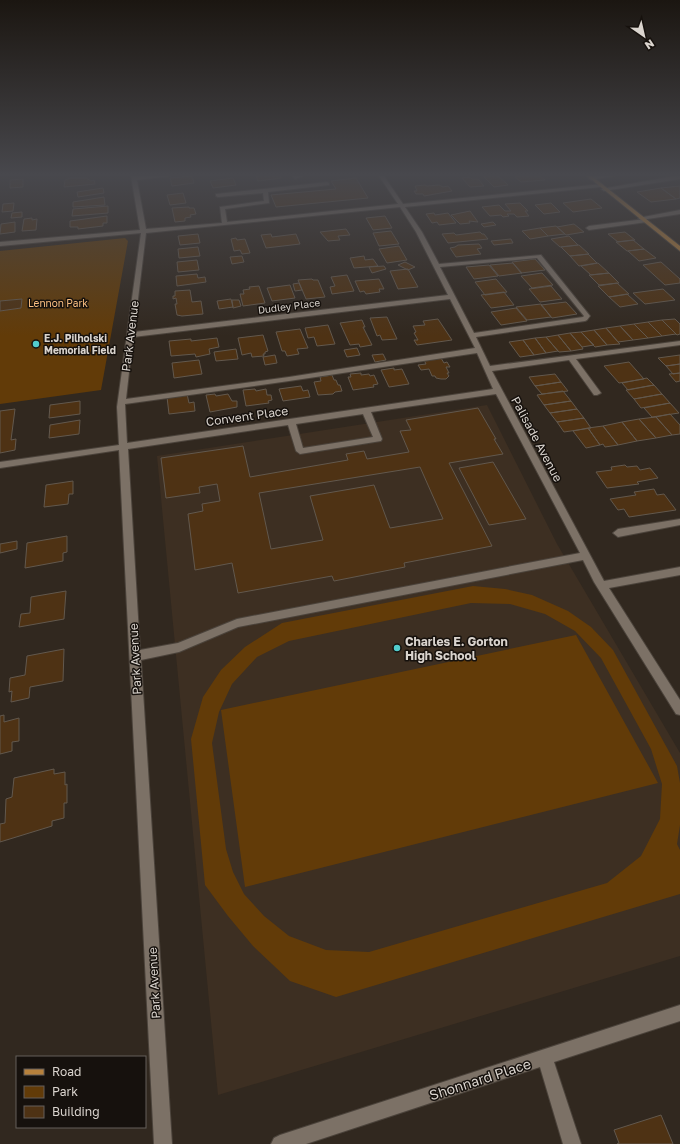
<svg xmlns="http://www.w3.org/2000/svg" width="680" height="1144" viewBox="0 0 680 1144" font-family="'Golos Text',sans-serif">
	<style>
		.built { fill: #3d2f22 }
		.green { fill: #623b08; fill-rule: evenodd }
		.building { fill: #4e3214; stroke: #62584d; fill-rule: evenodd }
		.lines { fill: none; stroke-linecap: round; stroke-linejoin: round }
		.minor-casing { stroke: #4b433b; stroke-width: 2 }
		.major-casing { stroke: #4b433b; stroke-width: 2 }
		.minor { fill: #7c7166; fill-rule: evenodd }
		.major { fill: #b7813c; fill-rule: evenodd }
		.poi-dot { fill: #52cdcd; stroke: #16110d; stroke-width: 1.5 }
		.labels { text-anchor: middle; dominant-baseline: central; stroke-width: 3; stroke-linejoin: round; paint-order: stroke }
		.far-park-label { font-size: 10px; fill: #f9be81; stroke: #16110d }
		.far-street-label { font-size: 10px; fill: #dad4ce; stroke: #16110d }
		.far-poi-label { font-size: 10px; font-weight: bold; fill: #dad4ce; stroke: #16110d; text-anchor: start }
		.street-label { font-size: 12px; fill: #dad4ce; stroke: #16110d }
		.poi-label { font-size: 12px; font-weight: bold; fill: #dad4ce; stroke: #16110d; text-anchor: start }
		.near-street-label { font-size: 14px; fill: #dad4ce; stroke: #16110d }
	</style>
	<rect width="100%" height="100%" fill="#31281f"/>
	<path class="built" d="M487 405 557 544 680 753V956L218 1095 157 456Z"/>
	<path class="green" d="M125 238 128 241 101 390 0 404V251Z
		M473 586 505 589 532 595 568 611 591 627 613 650 677 766 680 783V825L677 844 680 850V894L336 997 290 981 253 946 228 916 205 885 191 739 203 697 221 670 245 647 282 623ZM471 603 510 604 545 614 575 631 601 658 651 749 662 784 660 819 641 856 607 883 369 952 326 950 289 936 264 916 244 894 233 872 226 849 212 743 219 712 232 684 257 657 289 641Z
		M576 635 658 783 245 887 221 710Z"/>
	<path class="building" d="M192 176 194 183 172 186 170 178Z
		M256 176H280L281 178 258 181Z
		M483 176H498L508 185 494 187Z
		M519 176H540L545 180 521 182 515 177Z
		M470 177 472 179H478L484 186 470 187 462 178Z
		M70 178H86L91 181 94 180 95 184 64 187 65 180Z
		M233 178 236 185 213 188 210 181Z
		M356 178 368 198 276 207 271 195 336 189 331 181Z
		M23 179V187L10 188V180Z
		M425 185 427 186 439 185 443 187 448 186 452 191 424 196 423 194H416L414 191H417L415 186Z
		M680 186V198L676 199 661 188Z
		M103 188 104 193 78 197 77 192Z
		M661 188 676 199 651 202 637 192Z
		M183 193 186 203 170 205 167 195Z
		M104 197 105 205 73 207V202Z
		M591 199 602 208 573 212 563 203Z
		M14 203 13 211 2 212 3 204Z
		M520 203 528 211H525L529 216 517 217 514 214H507L509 216 503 217 501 215 490 216 482 207 499 205 505 211H511L505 204Z
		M551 203 560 212 544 214 535 205Z
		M108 206V213L72 216 73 209Z
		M189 207V208H194L196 214 190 215 191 217 185 218V221L175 222 172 208Z
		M470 211 478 222 469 221 470 223 460 224 451 215Z
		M22 212V217L11 218 12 213Z
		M434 213 435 215 448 213 456 223 439 225 437 222 432 223 426 214Z
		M107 216V223H103V226L78 229V227H70V221Z
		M385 216 392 228 373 230 366 218Z
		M32 218V220L37 219 36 230 22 231 24 219Z
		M15 222V232L0 234 1 224Z
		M493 222 496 225 484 227 481 224Z
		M574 224 584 232 566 235 557 227Z
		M556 226 565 234 548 236 540 228Z
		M540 228 548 236 530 239 522 231Z
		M346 229 350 235 338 236 340 240 328 241 320 232Z
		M391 231 399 244 379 246 373 233Z
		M480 232 482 234H484L488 239 448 243 442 234 454 233 456 235Z
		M625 232 635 240 618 242 608 234Z
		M198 234 200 243 180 245 178 236Z
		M271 234 272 237 296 234 300 244 266 248 261 235Z
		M569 236 578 245 560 247 551 239Z
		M236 238 237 240 245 239 250 253 242 254 240 250 234 251 231 239Z
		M511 239 513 243 494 245 491 241Z
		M633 240 644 249 627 251 616 242Z
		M479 244 482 248 477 249 481 254 456 257 450 248 455 247 458 245Z
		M579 245 589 254 570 256 561 247Z
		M399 246 407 260 387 263 379 249Z
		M198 247 200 256 179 258 178 249Z
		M644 249 656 258 639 261 628 251Z
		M588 254 597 263 579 266 570 256 589 254Z
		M242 256 244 262 232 264 230 257Z
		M364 256 365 260 373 259 378 266 354 268 350 258Z
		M535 259 545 270 521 273 512 262Z
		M197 260 199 270 178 272 177 262Z
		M405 262 415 267 408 270 398 265Z
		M661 262 680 279V283L665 285 643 265Z
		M513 263 522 273 499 276 490 265Z
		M598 263 609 273 591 275 581 266Z
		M489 265 498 276 474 279 466 267Z
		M384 266 386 269 372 273 369 267Z
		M408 269 418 287 398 289 390 271Z
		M542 273 553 285 532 288 521 276Z
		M609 273 619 283 599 285 589 275Z
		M197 274 198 278 205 277 206 282 177 286 176 276Z
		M347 275 354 291 332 294 330 287 335 286 331 277Z
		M312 279 313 280H318L325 297 306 299 298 280Z
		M379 279 384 289H379L380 292 366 294 364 291 360 292 355 281Z
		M496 279 507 292 485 295 475 282Z
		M299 283 302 290 295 291 293 284Z
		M617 283 629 294 609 297 598 286Z
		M290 285 295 298 272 301 267 288Z
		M259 286 265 303 243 306 240 294H244L243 290 250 289 249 287Z
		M551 286 562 299 540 302 529 289Z
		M663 289 675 300 645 304 633 293Z
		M190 290 192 302 201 301 203 314 182 316 177 315 175 304H177L176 298 173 299V296H175V291Z
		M504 292 514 305 491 308 481 295Z
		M627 294 638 304 620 307 609 297Z
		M22 299 21 308 0 311V301Z
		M231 299 233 307 219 309 217 301Z
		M232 300H239L241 306 233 308Z
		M566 302 577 314 552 318 541 305Z
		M541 304 551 317 527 320 516 307Z
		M516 308 527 321 501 325 491 312Z
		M387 317 397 339 382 340 380 335 377 336 370 318Z
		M438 319 452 340 417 345 414 340H418L414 333 416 332 413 326 425 325 423 321Z
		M675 319 680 324V334L677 335 662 320Z
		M362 320 365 327H363L372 345 360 347 359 344 350 345 340 323Z
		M662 320 676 334 662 336 648 322Z
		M648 322 662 336 648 338 634 324Z
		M634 324 648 338 633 340 620 326Z
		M328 325 335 344 317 346 314 337 308 338 305 328Z
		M620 326 633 340 618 342 606 328Z
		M606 328 618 342 620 344 607 345 594 330Z
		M300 329 308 348 297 349 299 354 287 356 285 351H282L276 332Z
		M594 330 607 345 595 347 581 332Z
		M581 332 594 345 582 347 570 333Z
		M570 333 582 347 583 349 571 351 558 335Z
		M263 335 268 351 265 352V354H263L264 356 252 357 251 353 242 355 238 338Z
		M558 335 571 351 559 352 546 337Z
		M546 337 558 351 546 353 535 338Z
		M217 338 219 347 209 349 210 354 196 357 195 354 171 356 169 341 191 339V341Z
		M535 338 546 353 534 355 523 340Z
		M523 340 534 355 520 357 509 342Z
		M357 348 360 355 347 357 344 350Z
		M236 349 238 359 216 361 214 352Z
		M383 354 386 360 375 362 372 355Z
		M275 355 277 363 265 365 263 357Z
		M680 355V364L666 366 658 358Z
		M441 358 444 363 447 362 450 367H446L449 373H447L449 376 446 379H441L436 378 435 376H432L429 369 421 370 418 365 426 364 424 360Z
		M199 360 202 374 174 378 172 363Z
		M629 362 644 379 619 383 604 366Z
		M680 364V373L673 374 666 366Z
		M394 368V370L402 369 409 384 389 387 381 370Z
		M361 373V375L369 374 370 376 374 375 378 384 373 385 374 387 353 390 348 377H351L350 374Z
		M680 373V381L676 382 669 374Z
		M555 374 561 382 535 386 529 377Z
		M332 375 334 380H336L338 385H340L342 391 335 392 333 394 318 395 314 382 321 381 320 377Z
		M647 378 654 385 628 390 622 383Z
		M561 382 568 391 542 394 535 386Z
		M654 385 662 394 634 399 626 390Z
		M301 386 303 391 308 390 310 397 283 401 279 389Z
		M255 389 256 391 266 389 267 395H271L272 400 268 401 269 403 246 406 243 390Z
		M563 391 571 401 544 405 537 395Z
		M187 394 189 403 194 402 195 411 169 414 167 397Z
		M215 394 216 396 228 394 232 401H237V407L210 412 206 395Z
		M662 394 670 403 641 408 634 399Z
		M80 401V414L49 418 50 405Z
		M571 401 577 409 550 413 544 405Z
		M670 403 679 413 652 417 644 408Z
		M478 408 496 439H494L503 454 449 463 492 546 404 563 405 567 334 581 332 576 238 593 232 563 195 570 188 514 203 511 202 504 220 501 217 484 199 487 200 493 166 498 161 458 243 446 250 477 348 460 346 454 364 451 367 459 409 452 400 431 411 430 406 420ZM420 467 443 519 390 528 374 485 310 496 323 540 271 549 259 493Z
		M15 409 11 440 16 439 15 450 0 453V411Z
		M577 409 584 418 557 422 550 413Z
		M670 414 680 425V434L672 435 656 417Z
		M656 417 672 435 656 438 639 419Z
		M584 418 591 428 564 432 557 422Z
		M639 419 656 438 637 441 622 422Z
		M80 420 79 434 49 438 50 425Z
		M622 422 637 441 618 445 603 426Z
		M603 426 618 445 605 447 603 444 600 445 588 428Z
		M588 428 600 445 586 448 573 431Z
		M493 462 526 519 489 525 459 468Z
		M625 465 627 467 637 466 640 470 650 468 658 478 637 482 639 484 607 488 596 472 612 470 611 467Z
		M73 481V494H69L68 504 44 507 46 485Z
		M654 489 657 495 664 494 676 510 629 517 624 509 618 510 610 499 636 495 634 492Z
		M67 536V552L63 553V561L25 568 27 543Z
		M17 541V549L0 553V544Z
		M66 591 64 619 19 627 21 614 30 613 31 597Z
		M64 649 63 681 30 687 29 698 11 702 12 691 9 692 10 678 25 675 27 656Z
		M4 715V722L19 718V741L12 742V751L0 754V716Z
		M54 769V774L65 772V785L67 784V803H64V818L52 821V826L0 842V824L5 823 6 799 12 797 14 778Z
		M661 1115 673 1144H617L619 1143 614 1130Z"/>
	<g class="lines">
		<g class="minor-casing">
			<path id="minor" d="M131 176H171L137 180 146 229 222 223 220 207 264 201 263 193 218 197 216 196V194L327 182 329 183V185L268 192 269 203 225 209 227 222 398 204 379 176H384L403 204 602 184 603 185 600 187 405 207 422 232 439 264 541 255 590 316 587 320 585 321 476 337 490 366 680 341V345L576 359 601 393 597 395H594L569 360 492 371 604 581 680 567V575L609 588 680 700V715L676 714 594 582 583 560 238 627 179 652 141 660 172 1144H154L119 450 0 468V462L119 445 117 407 141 233 0 246V242L140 230ZM400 207 416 232 448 295 134 332 146 233ZM537 258 584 316 583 317 474 333 440 267ZM450 299 475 348 289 377 126 399 133 337ZM477 353 493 389 127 443 125 404 289 381ZM496 394 580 553 237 619 178 643 140 650 128 449 288 425 296 451 300 454 381 441 382 439 371 412ZM363 414 373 437 303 448 296 424Z
				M293 176H303L295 179Z
				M594 176H614L591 180 588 178Z
				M675 176H680V179L604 191 601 189Z
				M680 210V214L641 220 638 218Z
				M645 219 648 221 647 222 589 230 586 228 589 226Z
				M680 519V525L618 537 613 533 618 529Z
				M680 1005V1021L554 1062 581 1144H563L540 1067 306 1144H271L274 1138 280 1135Z"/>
		</g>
		<g class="major-casing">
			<path id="major" d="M587 176H592L680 246V251Z"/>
		</g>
		<use href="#minor" class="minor"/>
		<use href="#major" class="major"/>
	</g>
	<linearGradient id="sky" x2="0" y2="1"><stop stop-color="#1b1611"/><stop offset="0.52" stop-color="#48484d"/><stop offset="1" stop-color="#48484d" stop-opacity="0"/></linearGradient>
	<rect width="680" height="336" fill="url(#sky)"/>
	<g class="poi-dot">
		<circle cx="36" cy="344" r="4"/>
		<circle cx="397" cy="648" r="4"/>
	</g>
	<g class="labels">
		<g class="far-park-label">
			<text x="58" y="303">Lennon Park</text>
		</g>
		<g class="far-street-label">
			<text transform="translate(289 306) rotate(-7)">Dudley Place</text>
		</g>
		<g class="far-poi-label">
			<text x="44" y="338">E.J. Pilholski<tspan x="44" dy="12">Memorial Field</tspan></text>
		</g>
		<g class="street-label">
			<text transform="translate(130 336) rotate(-83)">Park Avenue</text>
			<text transform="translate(247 416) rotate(-8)">Convent Place</text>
			<text transform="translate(537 439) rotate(62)">Palisade Avenue</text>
			<text transform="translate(135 659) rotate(-93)">Park Avenue</text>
			<text transform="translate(154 983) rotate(-93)">Park Avenue</text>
		</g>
		<g class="poi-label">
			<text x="405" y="641">Charles E. Gorton<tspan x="405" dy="14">High School</tspan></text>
		</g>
		<g class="near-street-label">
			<text transform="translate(480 1079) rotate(-18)">Shonnard Place</text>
		</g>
	</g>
	<rect x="16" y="1056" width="130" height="72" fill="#16110d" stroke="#645f5a"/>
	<rect x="24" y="1069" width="20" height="6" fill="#b7813c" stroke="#645f5a"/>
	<text x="52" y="1076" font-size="12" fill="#dad4ce">Road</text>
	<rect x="24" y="1086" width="20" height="12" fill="#623b08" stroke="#645f5a"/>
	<text x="52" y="1096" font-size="12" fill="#dad4ce">Park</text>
	<rect x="24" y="1106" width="20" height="12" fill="#4e3214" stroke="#645f5a"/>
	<text x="52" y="1116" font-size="12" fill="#dad4ce">Building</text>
	<g transform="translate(644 36) rotate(146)" stroke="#16110d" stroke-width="3" paint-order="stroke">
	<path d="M0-3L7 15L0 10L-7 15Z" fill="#dad4ce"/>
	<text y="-6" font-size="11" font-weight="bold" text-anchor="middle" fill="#dad4ce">N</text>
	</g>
</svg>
